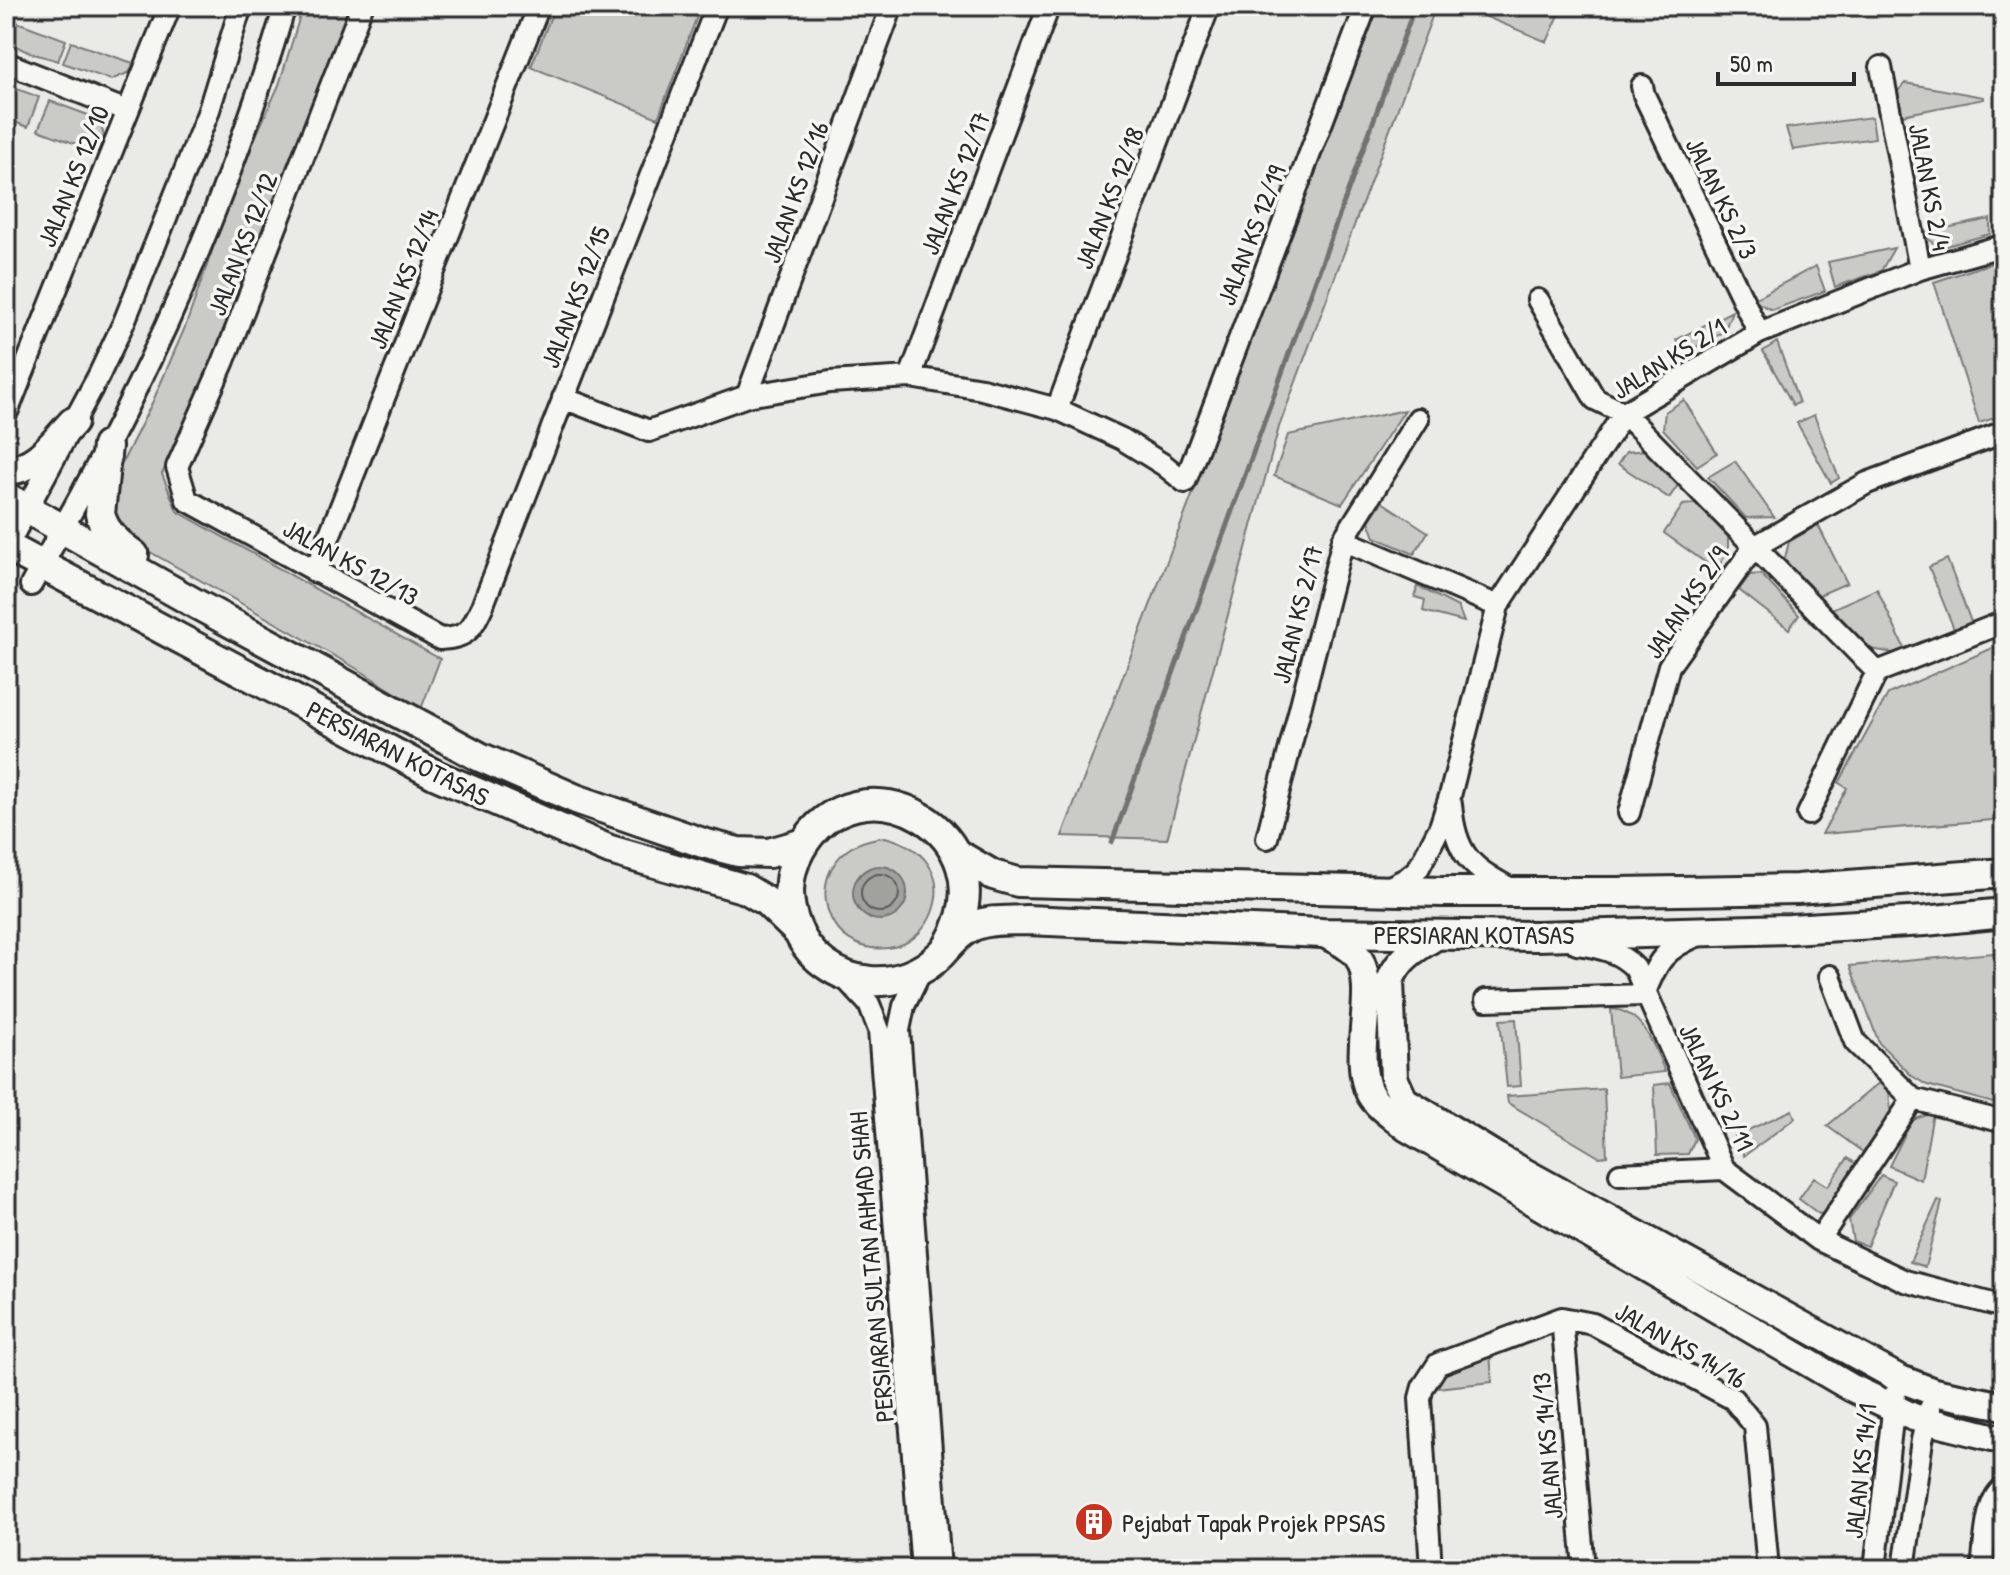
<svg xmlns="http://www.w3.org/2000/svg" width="2010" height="1575" viewBox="0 0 2010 1575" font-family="'Patrick Hand',sans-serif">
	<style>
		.green { fill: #cacac7; stroke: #7a7a79; stroke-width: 2; fill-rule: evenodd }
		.water { fill: #a1a19e; stroke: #727270; stroke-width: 2 }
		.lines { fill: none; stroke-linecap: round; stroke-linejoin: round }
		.shore { stroke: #5a5a59; stroke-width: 2 }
		.stream { stroke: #727270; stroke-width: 5 }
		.minor-casing { stroke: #2b2b2b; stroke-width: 26 }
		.tertiary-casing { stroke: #2b2b2b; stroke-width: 32 }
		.secondary-casing { stroke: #2b2b2b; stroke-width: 34 }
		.minor { stroke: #f6f6f2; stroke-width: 20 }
		.tertiary { stroke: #f6f6f2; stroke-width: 26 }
		.secondary { stroke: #f6f6f2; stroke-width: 28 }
		.labels { text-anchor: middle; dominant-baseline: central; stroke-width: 7; stroke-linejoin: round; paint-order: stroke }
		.street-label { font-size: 26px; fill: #2b2b2b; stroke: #f6f6f2 }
		.poi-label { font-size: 26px; fill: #2b2b2b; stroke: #f6f6f2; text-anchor: start }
	</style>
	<rect width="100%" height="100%" fill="#eaeae6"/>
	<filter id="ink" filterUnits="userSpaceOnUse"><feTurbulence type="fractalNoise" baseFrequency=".0125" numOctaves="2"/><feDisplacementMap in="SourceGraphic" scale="16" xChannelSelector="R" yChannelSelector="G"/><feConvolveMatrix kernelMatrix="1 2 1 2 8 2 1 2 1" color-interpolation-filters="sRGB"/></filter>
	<g filter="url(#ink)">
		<path class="green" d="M303 6H350L225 339 162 474 177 511 440 659 421 709 361 671 136 544 110 517 114 479 153 401 186 325 240 171 279 85Z
			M555 6H701L658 118 531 67Z
			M1379 6H1436L1279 427 1167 839 1062 836Z
			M1460 6H1563L1547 42Z
			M6 18 66 40 58 61C29 51 6 53 6 18Z
			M71 42 133 63 130 72 111 80 63 63Z
			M1905 83 1984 97V99L1902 115 1898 91Z
			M6 85 39 97 28 127 6 119Z
			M50 101 99 119 104 136 98 152 38 130Z
			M1872 117 1875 138 1793 150 1786 128Z
			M1990 219V234L1939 248 1921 233Z
			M1894 248 1881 271 1835 287 1828 262Z
			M1998 261H2004V415L1979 423 1934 282Z
			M1816 266 1825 291 1772 310 1752 300Z
			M1732 311 1724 332 1683 354 1676 340Z
			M1777 342 1799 403 1793 405 1763 351Z
			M1684 400 1717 453 1697 466 1663 429 1665 412Z
			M1405 410 1342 504 1274 476 1288 435Z
			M1814 415 1839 478 1831 483 1797 423Z
			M1646 450 1678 485 1669 498 1618 464 1626 452Z
			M1735 461 1774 517 1746 518 1708 477Z
			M1382 502 1428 532 1414 554 1375 537 1369 521Z
			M1701 503 1728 531V552L1716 570 1664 533 1683 505Z
			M1818 525 1847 583 1817 596 1784 562 1789 542Z
			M1947 559 1973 627 1956 634 1929 567Z
			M1761 574 1799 615 1789 629 1739 590 1750 575Z
			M1417 586 1458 607 1464 622 1423 611 1425 600 1415 597Z
			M1877 589 1907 654 1904 655 1866 648 1829 610Z
			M2004 643V819L1822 834 1847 788 1839 783 1888 694Z
			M885 837C922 846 947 874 932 913 926 928 914 941 898 946 817 967 792 846 885 837ZM893 870 905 884 870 919C853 909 849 892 860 875Z
			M2004 952V1106L1927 1085 1912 1076 1879 1043 1850 966Z
			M1611 1009C1643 1010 1655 1048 1665 1072L1617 1077Z
			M1516 1019 1521 1086 1507 1087 1500 1020Z
			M1881 1081 1889 1089 1891 1117 1867 1155 1827 1126Z
			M1670 1083 1695 1139 1688 1154 1657 1155 1654 1085Z
			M1604 1089 1607 1156 1599 1157 1508 1103 1507 1096Z
			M1792 1110 1795 1118 1744 1156 1735 1136Z
			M1933 1113 1921 1180 1889 1166 1912 1120Z
			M1848 1158 1860 1167 1831 1212 1819 1214 1799 1199 1814 1177 1828 1186Z
			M1881 1175 1894 1181 1867 1246 1853 1241 1849 1220Z
			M1938 1200 1942 1202 1925 1267 1910 1262Z
			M1490 1351 1492 1382 1427 1389 1440 1369Z"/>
		<path class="water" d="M853 893a27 27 0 1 1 54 0a27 27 0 1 1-54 0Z"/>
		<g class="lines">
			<path class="shore" d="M861 893a19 19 0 1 1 38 0a19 19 0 1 1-38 0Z"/>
			<path class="stream" d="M1112 842 1415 6"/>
			<g class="minor-casing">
				<path id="minor" d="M362 6 223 363 177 467 187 500 440 639C467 638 471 630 482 607L717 6
					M6 63 127 111
					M1881 67 1920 269
					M1642 86 1644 95 1759 333
					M1538 300 1595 399 1624 413 1877 672
					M910 377 1049 6
					M747 396 892 6
					M563 398 649 431 747 396 830 382 910 377 982 389 1057 409 1122 439 1164 465 1185 482 1366 6
					M1057 409 1209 6
					M8 410 170 6
					M1343 540 1498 606
					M7 546 99 375 124 322 208 113 241 6
					M315 572 539 6
					M31 585C64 525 99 465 129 403 193 276 245 142 285 6
					M1451 804C1455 855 1471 868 1515 891
					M1629 813 1669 666 1754 547 1867 483 2004 432
					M1808 814 1877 672 2004 622
					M1267 838 1343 540 1418 419
					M1384 890 1406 879 1418 869 1440 827 1450 796 1498 606 1624 413 1759 333 1920 269 1998 247 2004 248
					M1577 944C1599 947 1619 951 1635 968L1724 1169 1819 1240 1905 1281 2004 1307
					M922 969 904 1006 899 1030 940 1569
					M842 975 869 1004 879 1030 922 1569
					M1830 976 1855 1042 1913 1099 2004 1122
					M1486 1000 1644 995C1657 961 1664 949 1699 935
					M1620 1174 1724 1169
					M1819 1240 1913 1099
					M1562 1318 1584 1569
					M1431 1569 1420 1398 1423 1387 1438 1364 1562 1318 1593 1324 1733 1399 1755 1426 1768 1569
					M1875 1569 1895 1394
					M1904 1569 1922 1440 1930 1408
					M1982 1569C1985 1548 1985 1498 2004 1488"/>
			</g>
			<g class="tertiary-casing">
				<path id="tertiary" d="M1322 933C1334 939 1349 945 1358 957 1379 989 1350 1057 1370 1094 1378 1108 1395 1118 1407 1128L1850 1387 1913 1417 2004 1440
					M1438 935C1417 948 1399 957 1390 981L1394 1078 1404 1100 1497 1157 1898 1378 1934 1392 2004 1406"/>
			</g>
			<g class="secondary-casing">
				<path id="secondary" d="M107 446 100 514C105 533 118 544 134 555
					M6 470C36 470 54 442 73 422
					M6 497 198 605 480 757 576 799 703 843 738 852 769 853 804 843
					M6 546 436 775 610 850 746 889 766 901 797 931
					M957 854 993 875 1018 882 1443 892H1617L1797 889 2004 873
					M950 942C1013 833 857 747 800 850 787 874 786 901 796 926 807 957 837 978 870 981 896 983 923 973 941 954 951 943 960 932 973 926 990 919 1009 921 1027 920L1322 933 1536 936 1790 929 1925 921 2004 913"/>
			</g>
			<use href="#minor" class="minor"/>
			<use href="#tertiary" class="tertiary"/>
			<use href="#secondary" class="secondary"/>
		</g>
	</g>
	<defs>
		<g id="building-disc" transform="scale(2)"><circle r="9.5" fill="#c8321e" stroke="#f6f6f2"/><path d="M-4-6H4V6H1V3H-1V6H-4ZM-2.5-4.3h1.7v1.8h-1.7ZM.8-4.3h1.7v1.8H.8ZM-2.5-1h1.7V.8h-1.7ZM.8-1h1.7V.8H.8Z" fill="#fff"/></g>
	</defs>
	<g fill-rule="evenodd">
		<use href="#building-disc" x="1094" y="1522"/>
	</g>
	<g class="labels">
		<g class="street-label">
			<text transform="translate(73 176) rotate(-68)">JALAN KS 12/10</text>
			<text transform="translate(955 183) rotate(-69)">JALAN KS 12/17</text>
			<text transform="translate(1930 187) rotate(79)">JALAN KS 2/4</text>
			<text transform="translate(795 192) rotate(-70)">JALAN KS 12/16</text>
			<text transform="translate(1109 198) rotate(-69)">JALAN KS 12/18</text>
			<text transform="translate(1722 198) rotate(64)">JALAN KS 2/3</text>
			<text transform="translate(1251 235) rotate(-69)">JALAN KS 12/19</text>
			<text transform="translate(242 244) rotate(-69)">JALAN KS 12/12</text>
			<text transform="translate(403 279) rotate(-68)">JALAN KS 12/14</text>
			<text transform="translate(575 297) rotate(-69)">JALAN KS 12/15</text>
			<text transform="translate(1669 358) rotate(-32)">JALAN KS 2/1</text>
			<text transform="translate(351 562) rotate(29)">JALAN KS 12/13</text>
			<text transform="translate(1686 602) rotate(-56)">JALAN KS 2/9</text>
			<text transform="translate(1297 614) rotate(-76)">JALAN KS 2/17</text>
			<text transform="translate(398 753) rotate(27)">PERSIARAN KOTASAS</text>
			<text x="1474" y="934">PERSIARAN KOTASAS</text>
			<text transform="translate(1717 1087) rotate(64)">JALAN KS 2/11</text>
			<text transform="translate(871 1267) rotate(-95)">PERSIARAN SULTAN AHMAD SHAH</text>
			<text transform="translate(1681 1345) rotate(30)">JALAN KS 14/16</text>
			<text transform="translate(1547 1446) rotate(-95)">JALAN KS 14/13</text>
			<text transform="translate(1860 1471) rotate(-84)">JALAN KS 14/1</text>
		</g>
		<g class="poi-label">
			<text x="1122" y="1522">Pejabat Tapak Projek PPSAS</text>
		</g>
	</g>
	<rect width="2010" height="1575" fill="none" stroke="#f6f6f2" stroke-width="32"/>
	<rect x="16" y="16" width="1978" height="1543" fill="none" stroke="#2b2b2b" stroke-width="3" filter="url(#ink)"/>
	<path d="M1718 72v12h136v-12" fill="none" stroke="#2b2b2b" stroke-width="4"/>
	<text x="1730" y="72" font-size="24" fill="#2b2b2b" stroke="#f6f6f2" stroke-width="6" paint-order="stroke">50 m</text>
</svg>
